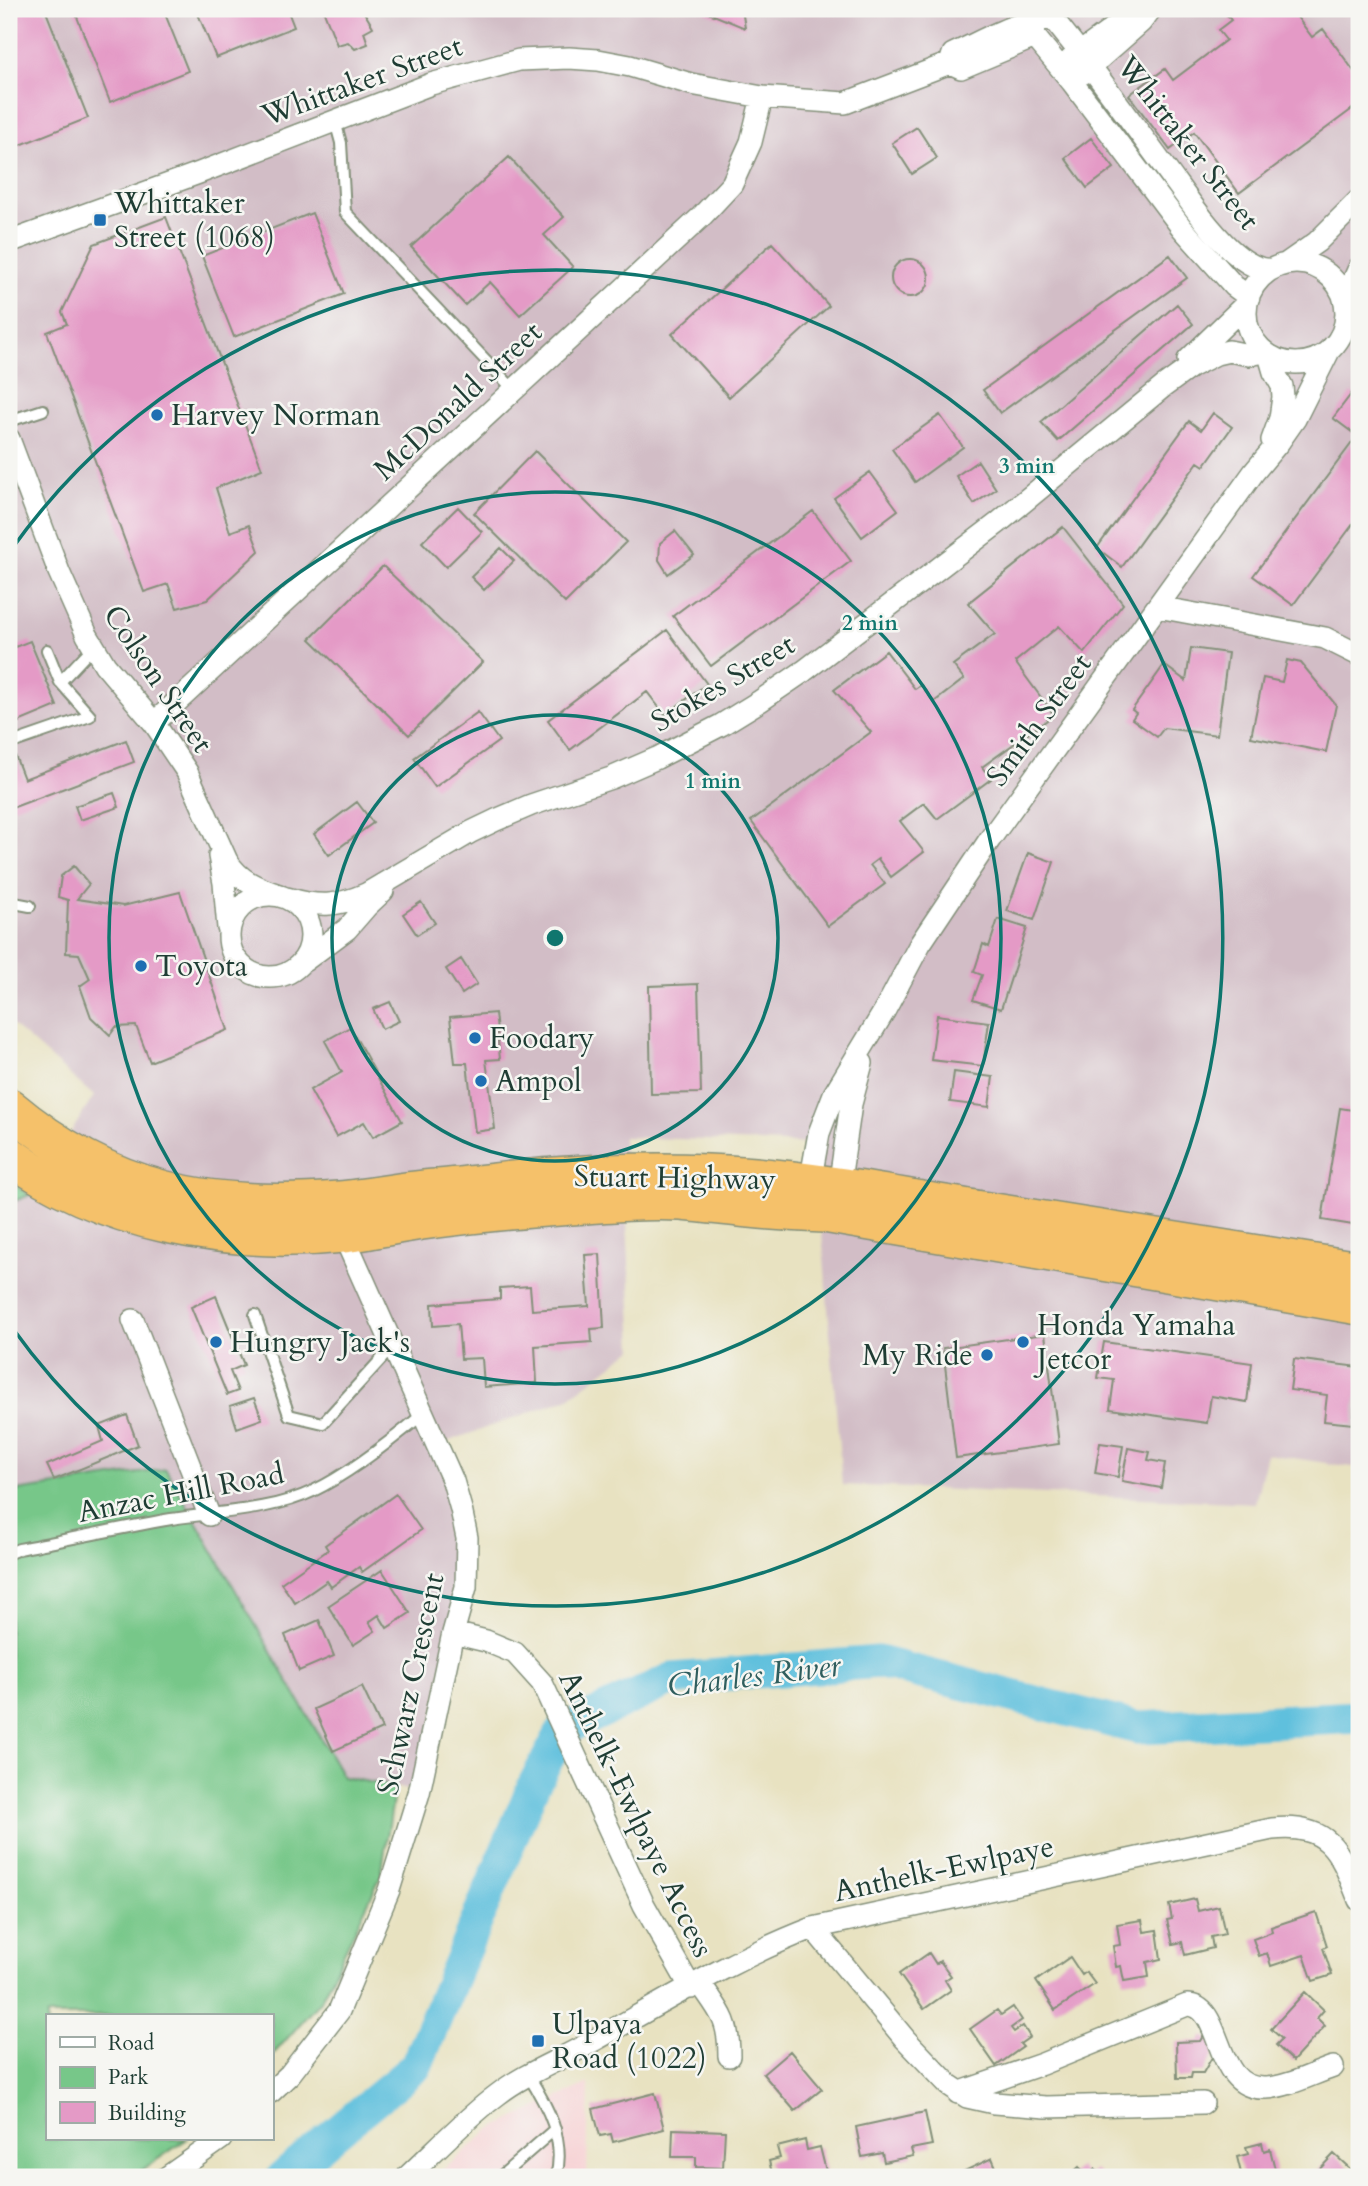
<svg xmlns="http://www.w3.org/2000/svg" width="1368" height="2186" viewBox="0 0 1368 2186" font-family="Cardo,serif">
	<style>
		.built { fill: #f7cfd2 }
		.industrial { fill: #d2bdc6 }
		.green { fill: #77c789; stroke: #4b825e; stroke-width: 2 }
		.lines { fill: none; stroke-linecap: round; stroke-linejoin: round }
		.river { stroke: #5fc0dd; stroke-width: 33 }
		.building { fill: #e49ac6 }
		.lane-casing { stroke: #84907a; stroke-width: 14 }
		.street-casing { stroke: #84907a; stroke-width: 24 }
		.highway-casing { stroke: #84907a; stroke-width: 40 }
		.lane { stroke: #fff; stroke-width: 10 }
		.street { stroke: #fff; stroke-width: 21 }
		.highway { stroke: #f5c16b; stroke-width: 37 }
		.ring { fill: none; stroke: #0f766e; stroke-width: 3.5 }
		.poi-dot { fill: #1f6fb2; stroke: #f6f6f2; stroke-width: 2.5 }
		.labels { text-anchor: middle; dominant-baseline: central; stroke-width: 5; stroke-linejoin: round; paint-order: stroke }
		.street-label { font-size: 30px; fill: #1f3d34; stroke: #f6f6f2 }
		.poi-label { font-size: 30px; fill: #1f3d34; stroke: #f6f6f2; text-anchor: start }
		.water-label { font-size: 32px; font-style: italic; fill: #2f5e5e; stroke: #f6f6f2 }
		.centre { fill: #0f766e; stroke: #f6f6f2; stroke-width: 3.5 }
		.ring-label { font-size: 21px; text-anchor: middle; font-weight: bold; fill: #0f766e; stroke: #f6f6f2; stroke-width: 5; stroke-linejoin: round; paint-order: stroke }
	</style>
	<rect width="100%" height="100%" fill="#f6f6f2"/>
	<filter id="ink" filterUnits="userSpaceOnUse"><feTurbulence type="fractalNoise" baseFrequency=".0143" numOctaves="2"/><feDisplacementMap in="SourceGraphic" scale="14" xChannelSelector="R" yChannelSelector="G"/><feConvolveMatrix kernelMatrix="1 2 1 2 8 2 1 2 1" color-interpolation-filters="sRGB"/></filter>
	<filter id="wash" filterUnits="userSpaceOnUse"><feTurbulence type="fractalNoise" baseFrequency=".00686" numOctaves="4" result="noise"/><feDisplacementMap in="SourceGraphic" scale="28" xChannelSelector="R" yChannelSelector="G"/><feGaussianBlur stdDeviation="1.57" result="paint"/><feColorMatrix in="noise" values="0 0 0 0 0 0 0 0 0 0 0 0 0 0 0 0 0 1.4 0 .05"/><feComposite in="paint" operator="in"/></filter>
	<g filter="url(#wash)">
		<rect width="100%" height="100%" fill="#e8e2c1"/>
		<path class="built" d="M589 2083 587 2177H435L490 2130Z"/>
		<path class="industrial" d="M9 9H1359V1468L1267 1454 1255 1503 842 1485 815 1144 623 1137 633 1349 567 1399 438 1445 467 1538 419 1793 395 1787 343 1777 166 1469 9 1492V1203L31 1195 94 1096 9 1022Z"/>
		<path class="green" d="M9 1181 30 1195 9 1203Z
			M166 1469 343 1777 395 1787 381 1876 321 2000 271 2057V2016H47V2139H187L132 2177H9V1492Z"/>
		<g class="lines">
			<path class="river" d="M283 2177 416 2066 534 1784 563 1730 672 1679 878 1662 1138 1728 1359 1717"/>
		</g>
		<g id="blocks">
			<path class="building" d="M9 9H45L88 118 13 148 9 136Z
				M74 9H163L188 71 110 102Z
				M196 9H287L294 27 216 58Z
				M323 9H362L373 27 364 32 368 44 355 49 348 42 337 45Z
				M699 9H742L745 28Z
				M1222 9H1299L1294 13 1312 37 1323 29 1359 78V104L1239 193 1194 132 1170 150 1129 95 1165 69 1173 80 1226 40 1218 30 1231 20Z
				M917 127 937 158 912 174 892 143Z
				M1091 138 1114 168 1087 188 1065 158Z
				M509 157 564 217 544 235 573 267 520 315 490 282 465 305 411 247Z
				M312 213 344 294 234 337 202 256Z
				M166 217 262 469 216 488 230 532 249 525 259 551 207 600 177 608 168 584 144 592 47 332 67 324 62 312 94 244Z
				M772 243 829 306 729 397 672 334Z
				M1170 255 1187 278 1000 413 983 390Z
				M891 278a19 19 0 1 1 38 0a19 19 0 1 1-38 0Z
				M1177 304 1193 324 1058 441 1041 422Z
				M1352 393 1359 398V516L1293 605 1253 576 1357 436 1333 418Z
				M1213 413 1232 427 1204 466 1198 462 1122 567 1097 548 1189 421 1201 430Z
				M940 415 963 447 915 482 892 449Z
				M535 451 626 542 565 603 474 513Z
				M978 461 996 489 974 504 956 476Z
				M870 472 898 510 862 537 834 498Z
				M458 507 482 532 446 567 422 542Z
				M813 511 851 561 711 666 673 616Z
				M1063 527 1123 604 1084 653 1059 626 1015 662 1054 715 982 767 991 779 937 819 924 803 900 821 924 852 891 877 878 859 870 865 885 884 828 926 751 821 871 732 834 690 886 651 915 689 921 685 934 702 964 679 953 665 995 634 968 603Z
				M675 531 694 555 668 574 659 560 660 543Z
				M501 548 514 561 484 590 471 577Z
				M383 566 483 662 409 735 310 639Z
				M667 630 707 684 665 715 647 692 570 750 548 720Z
				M9 633 15 647 30 641 57 706 9 726Z
				M1191 648 1228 653 1217 735 1164 728 1157 737 1132 719 1136 713 1132 710 1164 665 1186 681Z
				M1287 660 1301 663 1336 705 1326 752 1251 737 1263 678 1282 682Z
				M478 712 499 741 435 787 414 758Z
				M126 740 134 762 9 809V746L11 745 24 779Z
				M114 793 119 807 80 820 75 806Z
				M357 802 373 823 329 855 314 834Z
				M1028 853 1054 862 1034 920 1007 911Z
				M74 866 89 884 77 899 123 906 180 892 228 1030 150 1062 136 1026 116 1027 110 1035 91 1017 80 986 90 979 79 954 66 953 68 900 58 897 61 876Z
				M421 902 435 923 417 935 403 914Z
				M998 919 1027 928 1001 1009 973 1000 982 975 974 972 983 944 989 947Z
				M461 959 477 984 462 994 446 969Z
				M698 984 701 1093 651 1094 649 986Z
				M390 1002 399 1021 382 1029 373 1009Z
				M495 1013 500 1059 486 1060 495 1129 475 1132 467 1063H455L450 1017Z
				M937 1015 989 1022 983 1066 931 1060Z
				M350 1027 402 1121 373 1137 364 1122 336 1137 310 1090 342 1072 325 1041Z
				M954 1072 993 1077 989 1107 950 1102Z
				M1340 1108 1359 1111V1226L1322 1220Z
				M600 1254 604 1328 591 1329 592 1342 535 1346 537 1383 484 1387 482 1358 461 1359 458 1324 433 1326 432 1304 500 1299V1288L530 1286 532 1310 589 1306 585 1255Z
				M216 1296 244 1365 230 1371 238 1391 227 1395 191 1307Z
				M1045 1334 1059 1444 956 1458 943 1348Z
				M1104 1342 1252 1363 1247 1402 1211 1396 1207 1423 1110 1409 1114 1380 1098 1378Z
				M1294 1359 1359 1367 1353 1424 1324 1421 1327 1395 1290 1390Z
				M254 1398 262 1419 237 1428 230 1406Z
				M127 1415 138 1445 54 1480 47 1465 103 1441 99 1426Z
				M1100 1443 1123 1446 1118 1477 1095 1473Z
				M1128 1448 1150 1452 1148 1460 1165 1463 1161 1488 1122 1481Z
				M396 1494 421 1530 362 1572 359 1567 331 1587 327 1581 295 1603 281 1583 328 1550 325 1545Z
				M382 1570 410 1613 387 1628 379 1615 369 1622 375 1631 353 1645 328 1606Z
				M319 1620 334 1656 299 1671 285 1635Z
				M362 1687 382 1729 333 1751 314 1709Z
				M1195 1899 1198 1911 1219 1906 1225 1934 1211 1937 1213 1948 1185 1955 1182 1942 1173 1944 1167 1920 1172 1919 1169 1905Z
				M1316 1912 1327 1946 1323 1948 1332 1975 1313 1981 1304 1955 1271 1966 1267 1953 1259 1956 1253 1939 1272 1932 1271 1927Z
				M1142 1920 1144 1932 1157 1930 1161 1959 1147 1962 1149 1977 1124 1981 1121 1966 1116 1967 1113 1946 1120 1945 1117 1924Z
				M929 1953 936 1964 940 1961 951 1976 945 1980 951 1990 924 2009 899 1974Z
				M1070 1957 1082 1975 1086 1972 1095 1984 1055 2010 1036 1981Z
				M1305 1992 1324 2010 1317 2018 1325 2026 1293 2061 1276 2045 1282 2039 1271 2029Z
				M1013 2007 1022 2020 1011 2028 1014 2032 1023 2026 1030 2037 1020 2044 1023 2047 996 2066 970 2029 997 2010 1001 2015Z
				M1203 2036 1219 2045 1203 2073H1192L1191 2078H1177L1176 2042 1200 2041Z
				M790 2051 822 2089 795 2111 763 2074Z
				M655 2093 664 2129 613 2142 611 2134 600 2136 593 2109Z
				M925 2112 932 2145 911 2149 913 2156 884 2162 882 2153 862 2157 856 2127Z
				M673 2129 725 2131 723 2168 696 2167V2157H672Z
				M805 2140 807 2150 820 2147 827 2175 818 2177H773L769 2161 780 2158 777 2147Z
				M1262 2143 1264 2151 1270 2149 1277 2177H1242L1237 2157 1248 2154 1246 2147Z
				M1334 2154 1356 2174 1353 2177H1312Z
				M992 2158 1000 2177H952Z
				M1079 2167 1088 2176 1095 2169 1102 2177H1068Z
				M1197 2172 1199 2177H1187L1186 2174Z"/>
		</g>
	</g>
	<g filter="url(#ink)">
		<use href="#blocks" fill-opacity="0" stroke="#84907a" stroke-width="2"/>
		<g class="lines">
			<g class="lane-casing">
				<path id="lane" d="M335 121 341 143 345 212 514 390
					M9 421 43 410
					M47 650 60 682 93 647
					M9 744 90 716 60 682
					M9 902 30 906
					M255 1315 289 1415 323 1423 386 1354 392 1345
					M9 1553 19 1549C70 1539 120 1528 171 1519 217 1512 272 1511 313 1491 349 1474 392 1440 423 1414
					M528 2075C547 2105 566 2140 556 2177
					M500 2177 555 2129"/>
			</g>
			<g class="street-casing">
				<path id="street" d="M1034 24 1035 37 1072 82 1182 228 1234 286 1249 297
					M1070 60 1134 13
					M950 63 953 54C985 40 1017 19 1053 19 1092 66 1127 116 1163 165 1184 193 1204 224 1230 249 1241 259 1256 271 1272 269
					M1082 74 1141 22 1151 9
					M9 242 199 173 431 84 519 60 569 58 598 60 630 66 691 84 762 97 845 103 950 63 961 68 1035 37
					M1287 263 1317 242 1359 200
					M1246 313a50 50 0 1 1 100 0a50 50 0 1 1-100 0Z
					M1346 305 1354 279 1359 268
					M1269 355 1274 372 1282 386 1283 397 1280 418 1272 440
					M1188 360 1247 303
					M9 439 59 572 87 635 105 665 154 723 187 772 227 861C240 881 257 888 279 895
					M1158 607 1325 638 1359 655
					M154 723 701 217 732 184 751 142 762 97
					M219 856 224 883 228 928
					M229 936a41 41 0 1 1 82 0a41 41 0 1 1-82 0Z
					M287 898C318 907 336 907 366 894L471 832 496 820 531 805 611 778 657 758 721 725 760 701 804 671 998 523 1163 387 1192 366 1216 354 1229 351 1249 355 1265 352
					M304 961 347 929 367 906 383 891
					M810 1183 819 1133 834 1094 885 1010 920 944 990 839 1254 472 1279 442 1295 419 1330 349
					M839 1187 851 1104 862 1063
					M133 1320 209 1515
					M453 1633 486 1641 515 1653 542 1683 644 1905 691 1988
					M813 1928 905 2039 949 2085 967 2097 994 2103 1046 2107 1203 2103
					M700 1983C720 2012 729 2019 729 2056
					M271 2092 290 2074 339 2011 389 1890 419 1793 453 1633 466 1587 467 1538 461 1509 453 1481 343 1234
					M958 2093 1042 2064 1187 2005C1225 2004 1211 2091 1266 2088 1288 2087 1312 2074 1333 2067
					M167 2177 221 2139
					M407 2177C436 2150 465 2119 497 2095 524 2074 556 2062 586 2045 660 2004 734 1958 813 1928L1272 1829C1331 1823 1340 1852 1359 1900"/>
			</g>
			<g class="highway-casing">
				<path id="highway" d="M9 1107C111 1193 210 1210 339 1200 372 1197 404 1190 436 1188 475 1185 514 1179 554 1176 620 1171 688 1170 755 1176 833 1183 911 1199 988 1211 1112 1231 1236 1250 1359 1270
					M9 1155C101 1223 231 1246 343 1234 369 1231 395 1225 422 1221 467 1215 513 1210 559 1207 599 1204 641 1200 681 1202 708 1204 734 1208 760 1210 782 1212 803 1213 824 1214L1359 1306"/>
			</g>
			<use href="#lane" class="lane"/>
			<use href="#street" class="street"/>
			<use href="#highway" class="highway"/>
		</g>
	</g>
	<g class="ring">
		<circle cx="555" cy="938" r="223"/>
		<circle cx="555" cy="938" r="446"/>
		<path d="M11 550A668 668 0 1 1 11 1326"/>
	</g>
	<g class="poi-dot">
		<rect x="93" y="213" width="14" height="14" rx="3.5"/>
		<circle cx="157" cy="415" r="7"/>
		<circle cx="141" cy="966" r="7"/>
		<circle cx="475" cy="1038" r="7"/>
		<circle cx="481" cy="1081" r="7"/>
		<circle cx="216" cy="1342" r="7"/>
		<circle cx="1023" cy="1342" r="7"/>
		<circle cx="987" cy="1355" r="7"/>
		<rect x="531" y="2034" width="14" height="14" rx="3.5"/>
	</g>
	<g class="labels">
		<g class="street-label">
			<text transform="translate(362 81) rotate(-20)">Whittaker Street</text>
			<text transform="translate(1188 143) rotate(52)">Whittaker Street</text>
			<text transform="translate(458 401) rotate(-43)">McDonald Street</text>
			<text transform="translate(158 679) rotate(56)">Colson Street</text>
			<text transform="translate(723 683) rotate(-31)">Stokes Street</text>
			<text transform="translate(1039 720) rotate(-54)">Smith Street</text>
			<text transform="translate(675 1178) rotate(1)">Stuart Highway</text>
			<text transform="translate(181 1493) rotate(-11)">Anzac Hill Road</text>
			<text transform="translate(411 1684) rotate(-78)">Schwarz Crescent</text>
			<text transform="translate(636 1814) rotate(64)">Anthelk-Ewlpaye Access</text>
			<text transform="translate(944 1869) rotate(-12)">Anthelk-Ewlpaye</text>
		</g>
		<g class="poi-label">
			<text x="114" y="203">Whittaker<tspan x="114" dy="34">Street (1068)</tspan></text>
			<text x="171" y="415">Harvey Norman</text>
			<text x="155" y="966">Toyota</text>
			<text x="489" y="1038">Foodary</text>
			<text x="495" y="1081">Ampol</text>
			<text x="1037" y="1325">Honda Yamaha<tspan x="1037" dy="34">Jetcor</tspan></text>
			<text x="230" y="1342">Hungry Jack's</text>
			<text x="973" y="1355" text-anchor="end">My Ride</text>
			<text x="552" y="2024">Ulpaya<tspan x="552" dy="34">Road (1022)</tspan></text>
		</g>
		<g class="water-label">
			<text transform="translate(754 1676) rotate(-7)">Charles River</text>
		</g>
	</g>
	<circle cx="555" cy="938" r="10" class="centre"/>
	<g class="ring-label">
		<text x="1027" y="473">3 min</text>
		<text x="870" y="630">2 min</text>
		<text x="713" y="788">1 min</text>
	</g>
	<rect width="1368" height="2186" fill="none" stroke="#f6f6f2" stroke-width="35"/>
	<rect x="46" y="2014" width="228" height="126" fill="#f6f6f2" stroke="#a0aca6" stroke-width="2"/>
	<rect x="60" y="2037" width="35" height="10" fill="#ffffff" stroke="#a0aca6" stroke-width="2"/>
	<text x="108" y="2050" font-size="21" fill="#1f3d34">Road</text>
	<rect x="60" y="2067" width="35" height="21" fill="#77c789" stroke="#a0aca6" stroke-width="2"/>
	<text x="108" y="2084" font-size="21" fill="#1f3d34">Park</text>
	<rect x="60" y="2102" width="35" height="21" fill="#e49ac6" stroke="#a0aca6" stroke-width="2"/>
	<text x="108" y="2120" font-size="21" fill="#1f3d34">Building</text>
</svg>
